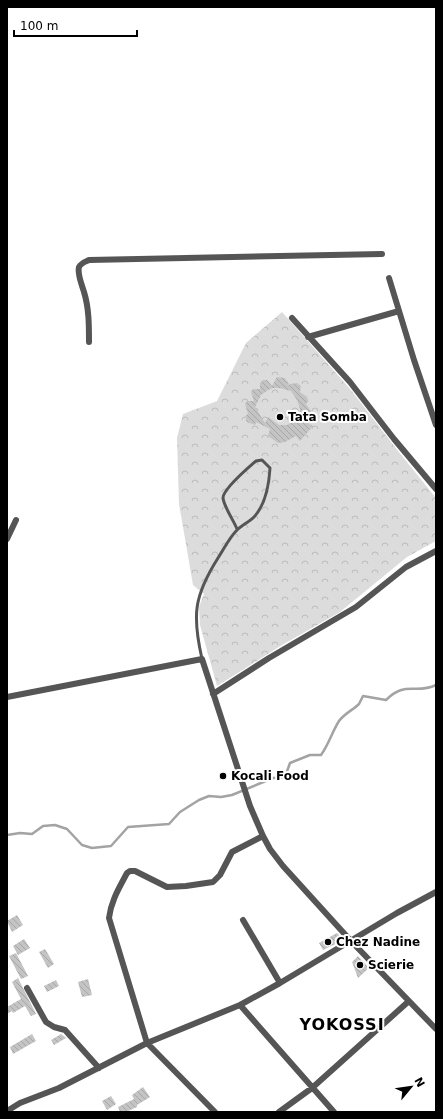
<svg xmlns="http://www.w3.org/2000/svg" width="443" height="1119" viewBox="0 0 443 1119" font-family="'DejaVu Sans',sans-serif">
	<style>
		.park { fill: url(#park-crowns) }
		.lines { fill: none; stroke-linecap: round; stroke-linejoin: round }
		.stream { stroke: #a3a3a3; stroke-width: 2.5 }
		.building { fill: url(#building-back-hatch); fill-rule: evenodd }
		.service { stroke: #555; stroke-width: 3 }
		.minor { stroke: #555; stroke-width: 6 }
		.poi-dot { fill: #000; stroke: #fff; stroke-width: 1.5 }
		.labels { text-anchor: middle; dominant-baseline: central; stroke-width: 4; stroke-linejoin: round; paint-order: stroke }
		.poi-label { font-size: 12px; font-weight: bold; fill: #000; stroke: #fff; text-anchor: start }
		.district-label { font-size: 16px; font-weight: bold; letter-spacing: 1px; fill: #000; stroke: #fff }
	</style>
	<defs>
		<pattern id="park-crowns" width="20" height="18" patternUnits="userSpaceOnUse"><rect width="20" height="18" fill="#dcdcdc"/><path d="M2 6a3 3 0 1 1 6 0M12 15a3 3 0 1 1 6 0" fill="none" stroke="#bbb"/></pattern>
		<pattern id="building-back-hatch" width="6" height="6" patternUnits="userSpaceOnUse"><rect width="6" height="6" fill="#c4c4c4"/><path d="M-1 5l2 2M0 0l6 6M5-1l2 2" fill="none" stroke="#a7a7a7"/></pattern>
	</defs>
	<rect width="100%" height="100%" fill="#fff"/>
	<path class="park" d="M282 312 351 390 398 451 436 498V541L407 557 340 612 282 645 217 686 200 625 199 607 204 594 193 585 179 504 177 438 183 414 217 401 246 343Z"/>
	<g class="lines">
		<path class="stream" d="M7 835 20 833 32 834 43 826 55 825 67 829 82 845 92 848 111 846 128 827 169 824 180 812 199 800 209 796 221 797 232 795 273 778 285 777 290 763 310 755H321C329 744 332 732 339 721 345 713 353 710 359 704 360 702 362 698 363 696L386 700C406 680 415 695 436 685"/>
	</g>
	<path class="building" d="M277 377 285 378 288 385H289L288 383 290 384 297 383 301 386 300 392 307 397 308 401 306 404 311 411 309 424 313 426 300 441 296 436 285 442 278 443 268 436 270 429 256 422 255 425 247 422 246 420V415L248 414 245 404 247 401H254L251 392 253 389H260V383L263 380H267L272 386ZM273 388H280L291 391 297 400 300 409 299 415 295 420 287 425H279L268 417 265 423 255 407 261 395 268 390Z
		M17 915 23 925 12 932 7 921Z
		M337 933 344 940 323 950 319 943Z
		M24 939 30 948 18 955 13 946Z
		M45 949 54 964 48 968 39 952Z
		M16 953 28 976 21 979 9 956Z
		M358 956 369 968 358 978 352 962Z
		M18 978 36 1014 31 1016 25 1006 13 1013 12 1011 7 1014V1007L21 999 12 982Z
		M88 979 92 995 82 997 78 982Z
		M56 980 59 986 47 992 44 986Z
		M32 1034 36 1041 13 1054 10 1047Z
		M61 1034 66 1038 54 1045 51 1040Z
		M143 1087 150 1097 137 1105V1107L126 1112H120L118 1107 134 1099 132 1095Z
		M111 1096 116 1104 107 1110 102 1101Z"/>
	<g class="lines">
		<path class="service" d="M202 659C192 615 194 596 218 558 224 549 229 538 237 530 242 525 249 522 254 517 265 505 269 485 270 468L262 460 256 461C248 468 223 489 223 498 224 507 234 521 237 529"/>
		<path class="minor" d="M389 278 414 360 436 425
			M292 318 350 382 394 439 436 489
			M308 337 399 311
			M89 342C89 325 89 308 84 292 82 285 77 274 79 267 81 263 85 262 89 260L382 254
			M7 539 16 520
			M213 694 269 658 356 607 406 567 436 551
			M7 697 202 659 250 806 263 836 270 849 283 866 351 941 436 1029
			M243 920 280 983
			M27 988 46 1022 54 1027 65 1030 99 1068
			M240 1005 334 1112
			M7 1111 20 1103 59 1088 147 1043 240 1005 280 983 397 913 436 892
			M215 1112 147 1043 109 918C111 901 119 888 127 873L130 871H135L167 887 186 886 213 882 220 875 232 852 263 836
			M279 1112 312 1088 409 1001"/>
	</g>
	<g class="poi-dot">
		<circle cx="280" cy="417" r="4"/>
		<circle cx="223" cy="776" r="4"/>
		<circle cx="328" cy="942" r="4"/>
		<circle cx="360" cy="965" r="4"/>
	</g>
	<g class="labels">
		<g class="poi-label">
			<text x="288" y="417">Tata Somba</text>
			<text x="231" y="776">Kocali Food</text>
			<text x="336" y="942">Chez Nadine</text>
			<text x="368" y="965">Scierie</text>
		</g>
		<g class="district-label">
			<text x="342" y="1024">YOKOSSI</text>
		</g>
	</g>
	<rect width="443" height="1119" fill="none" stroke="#000000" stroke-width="16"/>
	<g transform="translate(411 1087) rotate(61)" stroke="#ffffff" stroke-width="3" paint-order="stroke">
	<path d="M0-3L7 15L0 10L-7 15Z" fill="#000000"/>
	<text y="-6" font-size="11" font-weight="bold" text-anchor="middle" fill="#000000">N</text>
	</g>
	<path d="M14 30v6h123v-6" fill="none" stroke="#000000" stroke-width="2"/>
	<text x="20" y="30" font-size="12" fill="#000000" stroke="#ffffff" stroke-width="3" paint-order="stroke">100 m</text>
</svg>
